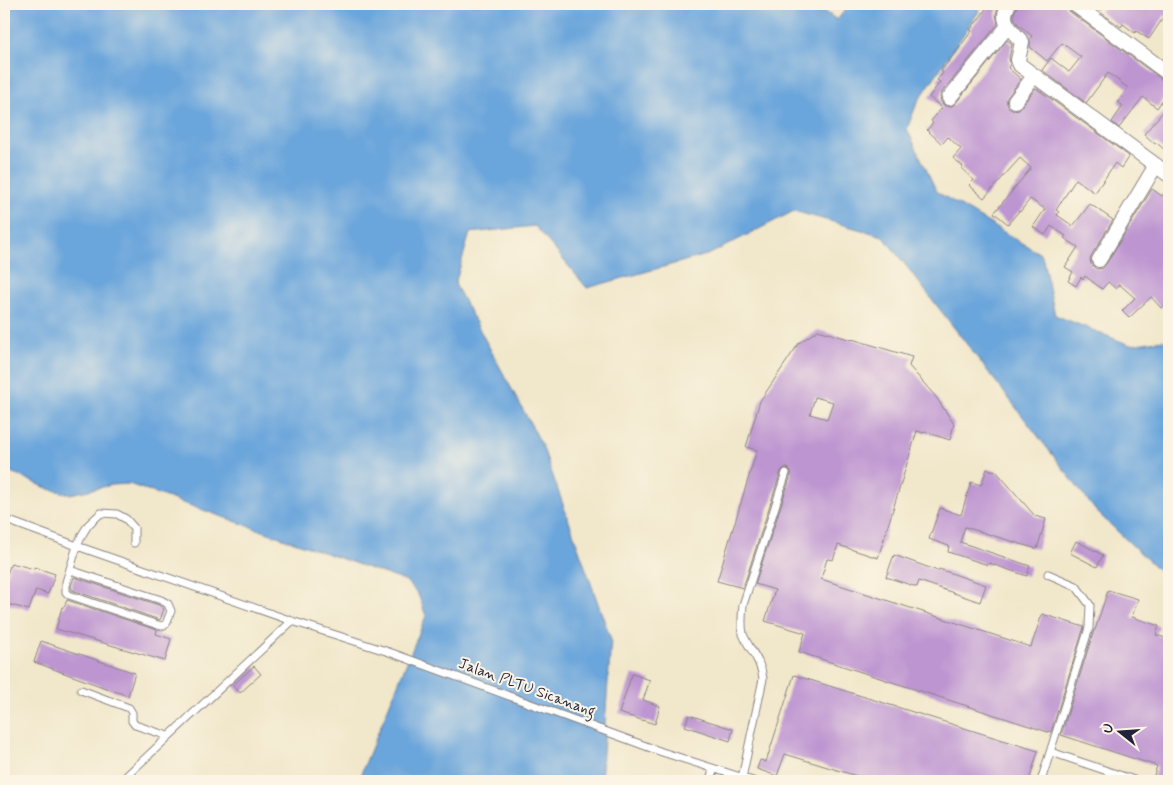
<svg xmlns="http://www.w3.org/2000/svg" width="1173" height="785" viewBox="0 0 1173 785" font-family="Mynerve,sans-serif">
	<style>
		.water { fill: #6ba5db; stroke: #46648b }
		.building { fill: #bd95d1; fill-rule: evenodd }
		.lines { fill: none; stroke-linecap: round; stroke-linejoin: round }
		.service-casing { stroke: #8a8483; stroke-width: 9 }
		.minor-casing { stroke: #8a8483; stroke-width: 16 }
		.service { stroke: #fff; stroke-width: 7 }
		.minor { stroke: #fff; stroke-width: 14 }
		.labels { text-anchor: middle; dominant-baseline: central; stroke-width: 4; stroke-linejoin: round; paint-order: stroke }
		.street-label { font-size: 15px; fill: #22223b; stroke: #fcf5e5 }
	</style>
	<rect width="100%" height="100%" fill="#fcf5e5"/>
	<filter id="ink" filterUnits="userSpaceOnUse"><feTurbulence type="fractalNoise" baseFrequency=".02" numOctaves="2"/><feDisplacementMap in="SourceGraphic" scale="10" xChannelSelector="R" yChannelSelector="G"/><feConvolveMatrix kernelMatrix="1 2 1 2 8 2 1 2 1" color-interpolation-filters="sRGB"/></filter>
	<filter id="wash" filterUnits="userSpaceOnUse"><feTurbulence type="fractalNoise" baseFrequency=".0096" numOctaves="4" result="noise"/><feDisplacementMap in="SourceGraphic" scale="20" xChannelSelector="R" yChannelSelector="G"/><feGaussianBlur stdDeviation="1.12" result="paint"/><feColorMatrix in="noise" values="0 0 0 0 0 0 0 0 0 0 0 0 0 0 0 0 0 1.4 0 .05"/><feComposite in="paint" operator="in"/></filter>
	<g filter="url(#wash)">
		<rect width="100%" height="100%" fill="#f1e7cb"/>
		<path class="water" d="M4 4H815L837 20 850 4H984L917 103 907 129 937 192 1042 255 1055 315 1130 345 1163 340 1169 344V580L1096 511 883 236 794 211 710 254 587 288 535 226 470 233 455 284 542 445 611 640 601 781H358L426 616 418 594 406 581 391 576 129 484 112 485 70 494 49 489 4 469Z"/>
		<g id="blocks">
			<path class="building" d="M989 4H999L996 14 998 24 942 92 940 97 941 102 944 105 948 107 952 106 955 104 1007 40 1012 44 1009 58 1010 64 1008 68 1021 79 1006 99 1007 104 1009 108 1014 110 1019 109 1036 88 1129 156 1121 168 1115 163 1095 193 1076 179 1056 210 1059 212 1057 215 1073 226 1090 204 1113 220 1091 256 1090 259 1091 264 1095 268 1098 269 1103 268 1106 264 1152 189 1162 196 1169 186V300L1161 308 1151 297 1129 318 1122 311 1135 298 1119 284 1116 289 1108 282 1102 289 1085 276 1083 279 1081 277 1076 286 1068 281 1073 272 1065 267 1078 247 1064 238 1066 236 1051 226 1045 235 1033 227 1045 209 1030 199 1020 212 1019 211 1008 224 994 213 1031 168 1020 158 984 198 969 185 974 180 961 168 963 166 953 158 961 149 948 137 942 144 927 130 933 123 931 121 942 108 929 97 940 82 937 80 943 73 941 71 972 31 970 30 976 22H977Z
				M1018 4H1064L1069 11 1164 81 1169 83V90L1157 108 1143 97 1119 128 1112 122 1123 106 1118 102 1128 88 1108 73 1086 103 1042 70 1051 58 1069 72 1081 57 1062 43 1047 61 1030 47V39L1032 36 1018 24 1014 18V13Z
				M1105 4H1169V18L1165 15 1149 39 1136 31 1135 33 1123 24 1121 27 1100 12Z
				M1162 113 1169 119V154L1157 143 1155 144 1144 134Z
				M818 330 852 340V339L912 357 909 366 936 397 954 424 950 440 925 432 924 433 917 431 878 558 838 545 833 560 827 559 821 579 1031 647 1042 614 1084 627 1051 732 1048 731V732L799 652 805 633 765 621 775 590 755 584 791 475V471L788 468H784L781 471 743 588 717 581 757 450 746 447 760 401 799 343ZM815 397 833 402 827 419 810 414Z
				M987 469 996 471 1035 516 1046 519 1037 549 965 527 960 542 1030 566 1027 576 989 563 988 565 948 552 949 546 929 539 940 508 961 515 971 482 981 485Z
				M1076 541 1103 555 1097 567 1070 553Z
				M894 555 938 571 939 569 986 585 980 602 919 581 917 587 886 577Z
				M11 563 34 569V567L55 574 48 594 36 590 29 610 4 603V583Z
				M74 577 159 605 164 609 160 620 72 590 71 586Z
				M1108 590 1138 599 1132 617 1159 626 1156 635 1169 639V781H1152L1157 766 1061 735 1094 630H1095Z
				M67 600 157 630 156 634 171 639 165 661 56 629 62 607H64Z
				M41 641 135 673 128 696 34 662Z
				M254 666 261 674 240 693 233 685Z
				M632 674 650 680 643 700 660 706 655 724 619 713Z
				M794 675 1038 751 1029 781H873L785 754 777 776 757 769 760 760 766 762Z
				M689 715 733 729 730 741 685 726Z"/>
		</g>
	</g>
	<g filter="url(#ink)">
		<use href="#blocks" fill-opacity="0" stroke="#8a8483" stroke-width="1"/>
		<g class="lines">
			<g class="service-casing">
				<path id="service" d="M4 519 77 546 82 535 88 525 101 513 117 514 126 519 134 528V543
					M70 570 161 600 168 604 171 611 166 624 162 626 158 625 69 595 66 592V582L77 546 292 621 389 652 662 752 753 781
					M81 690 129 708 132 713V721L135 725 168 736
					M1051 752 1137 781
					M742 778 763 679C761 659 749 650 743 634 741 624 742 614 743 605L786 473
					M121 781 292 621
					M709 781 714 769
					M1041 781 1089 628 1090 605 1076 586 1048 574"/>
			</g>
			<g class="minor-casing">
				<path id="minor" d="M1009 4C998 21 1012 30 1022 42L1018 60 1020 65 1169 175
					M1074 4 1169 74
					M949 98 1008 26
					M1015 101 1034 76
					M1099 260 1156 165"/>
			</g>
			<use href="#service" class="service"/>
			<use href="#minor" class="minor"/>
		</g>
	</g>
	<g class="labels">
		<g class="street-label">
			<text transform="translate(527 688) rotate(20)">Jalan PLTU Sicanang</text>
		</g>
	</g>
	<rect width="1173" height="785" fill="none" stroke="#fcf5e5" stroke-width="20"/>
	<g transform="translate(1120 732) rotate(287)" stroke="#fcf5e5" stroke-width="4" paint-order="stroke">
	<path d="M0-4L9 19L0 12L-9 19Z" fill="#22223b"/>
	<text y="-8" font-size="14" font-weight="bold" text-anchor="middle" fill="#22223b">U</text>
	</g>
</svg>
